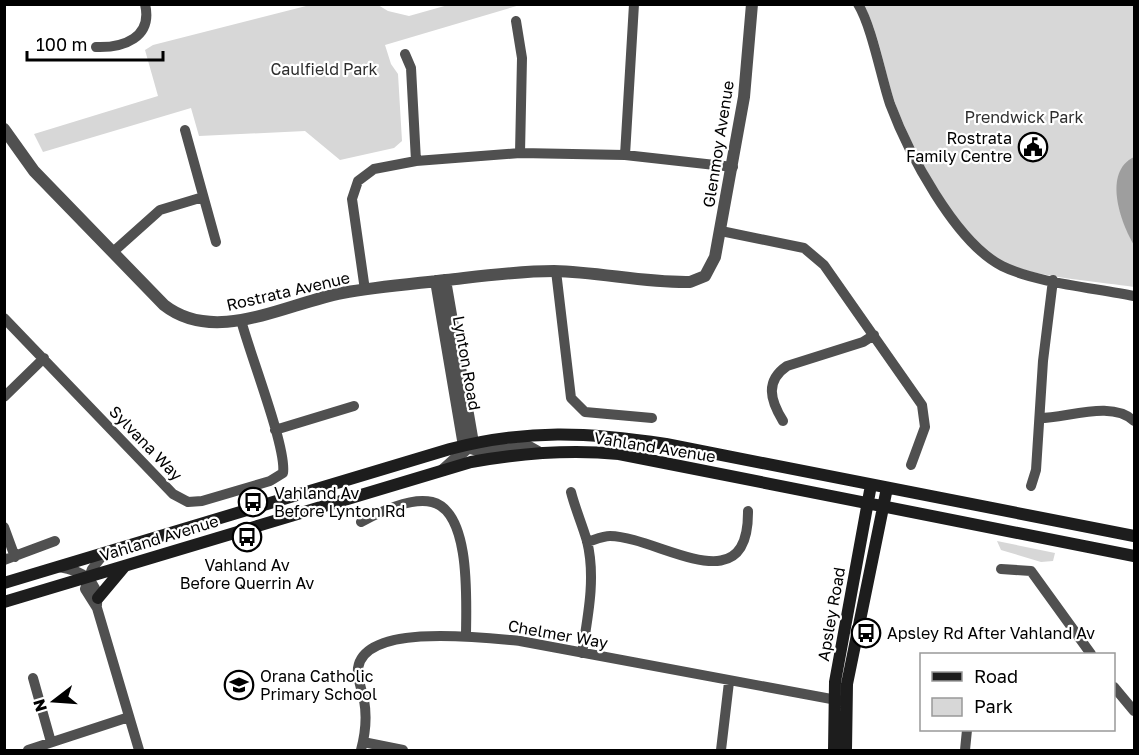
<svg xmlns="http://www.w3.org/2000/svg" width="1139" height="755" viewBox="0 0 1139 755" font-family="'Golos Text',sans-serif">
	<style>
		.green { fill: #d7d7d7 }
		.water { fill: #9e9e9e }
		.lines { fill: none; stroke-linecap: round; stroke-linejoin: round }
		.minor { stroke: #505050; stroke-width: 10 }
		.tertiary { stroke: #505050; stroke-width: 12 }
		.secondary { stroke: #1d1d1d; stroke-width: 12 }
		.labels { text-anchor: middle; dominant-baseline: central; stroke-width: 4.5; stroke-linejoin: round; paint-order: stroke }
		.park-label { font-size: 16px; fill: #2e2e2e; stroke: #fff }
		.poi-label { font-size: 16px; fill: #000; stroke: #fff; text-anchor: start }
		.street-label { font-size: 16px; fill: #000; stroke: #fff }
	</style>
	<rect width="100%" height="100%" fill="#fff"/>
	<path class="green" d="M310 5H378L388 11 409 16 448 5H520L385 45 391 64 398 74 402 141 394 148 340 160 305 131 199 136 191 108 43 152 34 134 158 96 145 50 153 45Z
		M864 5H1134V287C1097 281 1034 278 1001 261 958 238 910 145 894 100 884 69 879 33 864 5Z
		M997 541 1055 553 1053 561 1041 562 1001 550Z"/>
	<path class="water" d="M1134 157V245C1121 224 1102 172 1134 157Z"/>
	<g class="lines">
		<path class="minor" d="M858 4C872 27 881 77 890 104 908 152 955 242 1002 266 1036 283 1096 288 1134 296
			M516 21 522 58 520 153
			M96 47C123 48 153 38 145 4
			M405 54 411 68 416 161
			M185 130 216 242
			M625 155 634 4
			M721 231 804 248 824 265 922 405 925 427 911 465
			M113 252 160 210 203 197
			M556 271 571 398 585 412 652 418
			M365 290 352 199 358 181 374 169 416 161 520 153 625 155 733 167
			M4 318 173 494 188 502 202 501 270 481 283 473C287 448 249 352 241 320
			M4 397 44 358
			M1040 418C1067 418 1112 400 1134 421
			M783 421C770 400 765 381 787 366L863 342 874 335
			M275 430 354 406
			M1031 486 1036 470 1043 361 1053 280
			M571 492C575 508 582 524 587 541 596 577 588 616 582 653
			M361 522C380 512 410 497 432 502 472 512 466 604 466 637
			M4 527 15 557
			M587 542C594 540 603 536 610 536 660 537 749 606 748 511
			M104 554 92 569 85 589 97 608 139 750
			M4 560 55 541
			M59 567C82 571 99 579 97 605
			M1001 569 1031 571 1091 654
			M33 678 51 742
			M1114 687 1134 711
			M363 742 403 750
			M28 750 129 717
			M361 750C365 735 367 716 364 700 362 690 357 679 358 668 365 622 486 638 520 641L842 701
			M721 750 729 682
			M965 750 967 730"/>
		<path class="tertiary" d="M4 129 34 171 164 305C215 345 285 304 342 293 376 287 411 284 446 280 482 276 518 271 554 271 600 272 645 283 690 282L705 276 715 257 744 97 752 4
			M436 281 464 446 484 452 529 447 538 452
			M443 470 473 443 445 280"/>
		<path class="secondary" d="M4 583 450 449C527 429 588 432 666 444L1134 536
			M98 598 124 567
			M4 602 471 462C521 453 569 449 619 454L1134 556
			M834 750 835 682 871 485
			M846 750 847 684 887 488"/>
	</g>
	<defs>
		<g id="civic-ring" transform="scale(1.5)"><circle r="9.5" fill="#fff" stroke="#000" stroke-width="1.5"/><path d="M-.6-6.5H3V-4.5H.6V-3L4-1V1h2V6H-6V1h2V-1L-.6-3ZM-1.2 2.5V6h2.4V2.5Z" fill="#000"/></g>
		<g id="bus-ring" transform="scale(1.5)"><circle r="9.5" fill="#fff" stroke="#000" stroke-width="1.5"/><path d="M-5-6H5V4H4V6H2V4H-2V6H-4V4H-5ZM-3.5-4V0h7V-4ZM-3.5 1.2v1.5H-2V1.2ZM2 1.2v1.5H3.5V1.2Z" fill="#000"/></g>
		<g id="school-ring" transform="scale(1.5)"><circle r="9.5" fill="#fff" stroke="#000" stroke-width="1.5"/><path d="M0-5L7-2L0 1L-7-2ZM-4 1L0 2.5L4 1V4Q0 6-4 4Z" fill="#000"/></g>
	</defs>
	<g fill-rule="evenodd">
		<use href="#civic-ring" x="1033" y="147"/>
		<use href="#bus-ring" x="253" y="502"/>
		<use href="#bus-ring" x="247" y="537"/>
		<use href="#bus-ring" x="866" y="633"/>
		<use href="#school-ring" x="239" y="685"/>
	</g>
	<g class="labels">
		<g class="park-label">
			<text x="324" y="69">Caulfield Park</text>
			<text x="1024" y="117">Prendwick Park</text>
		</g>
		<g class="poi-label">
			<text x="1012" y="138" text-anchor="end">Rostrata<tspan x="1012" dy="18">Family Centre</tspan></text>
			<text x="274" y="493">Vahland Av<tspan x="274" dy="18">Before Lynton Rd</tspan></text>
			<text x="247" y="565" text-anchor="middle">Vahland Av<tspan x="247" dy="18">Before Querrin Av</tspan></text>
			<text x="887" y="633">Apsley Rd After Vahland Av</text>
			<text x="260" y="676">Orana Catholic<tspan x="260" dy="18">Primary School</tspan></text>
		</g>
		<g class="street-label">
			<text transform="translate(718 144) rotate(-81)">Glenmoy Avenue</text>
			<text transform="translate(288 291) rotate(-13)">Rostrata Avenue</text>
			<text transform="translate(467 363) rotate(80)">Lynton Road</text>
			<text transform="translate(146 443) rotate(46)">Sylvana Way</text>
			<text transform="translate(655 447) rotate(9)">Vahland Avenue</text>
			<text transform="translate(159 538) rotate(-17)">Vahland Avenue</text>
			<text transform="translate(831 614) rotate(-80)">Apsley Road</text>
			<text transform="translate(558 634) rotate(10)">Chelmer Way</text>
		</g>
	</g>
	<rect width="1139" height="755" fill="none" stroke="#000000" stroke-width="12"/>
	<rect x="920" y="653" width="195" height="78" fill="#ffffff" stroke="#999999" stroke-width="1.5"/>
	<rect x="932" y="672" width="30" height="9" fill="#1d1d1d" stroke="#999999" stroke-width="1.5"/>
	<text x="974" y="683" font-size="18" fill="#000000">Road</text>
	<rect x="932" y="698" width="30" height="18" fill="#d7d7d7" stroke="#999999" stroke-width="1.5"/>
	<text x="974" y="713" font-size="18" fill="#000000">Park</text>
	<g transform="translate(54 701) rotate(253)" stroke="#ffffff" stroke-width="4.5" paint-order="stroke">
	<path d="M0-4.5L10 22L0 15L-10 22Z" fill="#000000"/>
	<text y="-9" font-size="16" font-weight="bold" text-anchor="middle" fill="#000000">N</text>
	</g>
	<path d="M27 51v9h136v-9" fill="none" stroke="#000000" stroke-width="3"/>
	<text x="36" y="51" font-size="18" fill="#000000" stroke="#ffffff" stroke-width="4.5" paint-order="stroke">100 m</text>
</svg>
